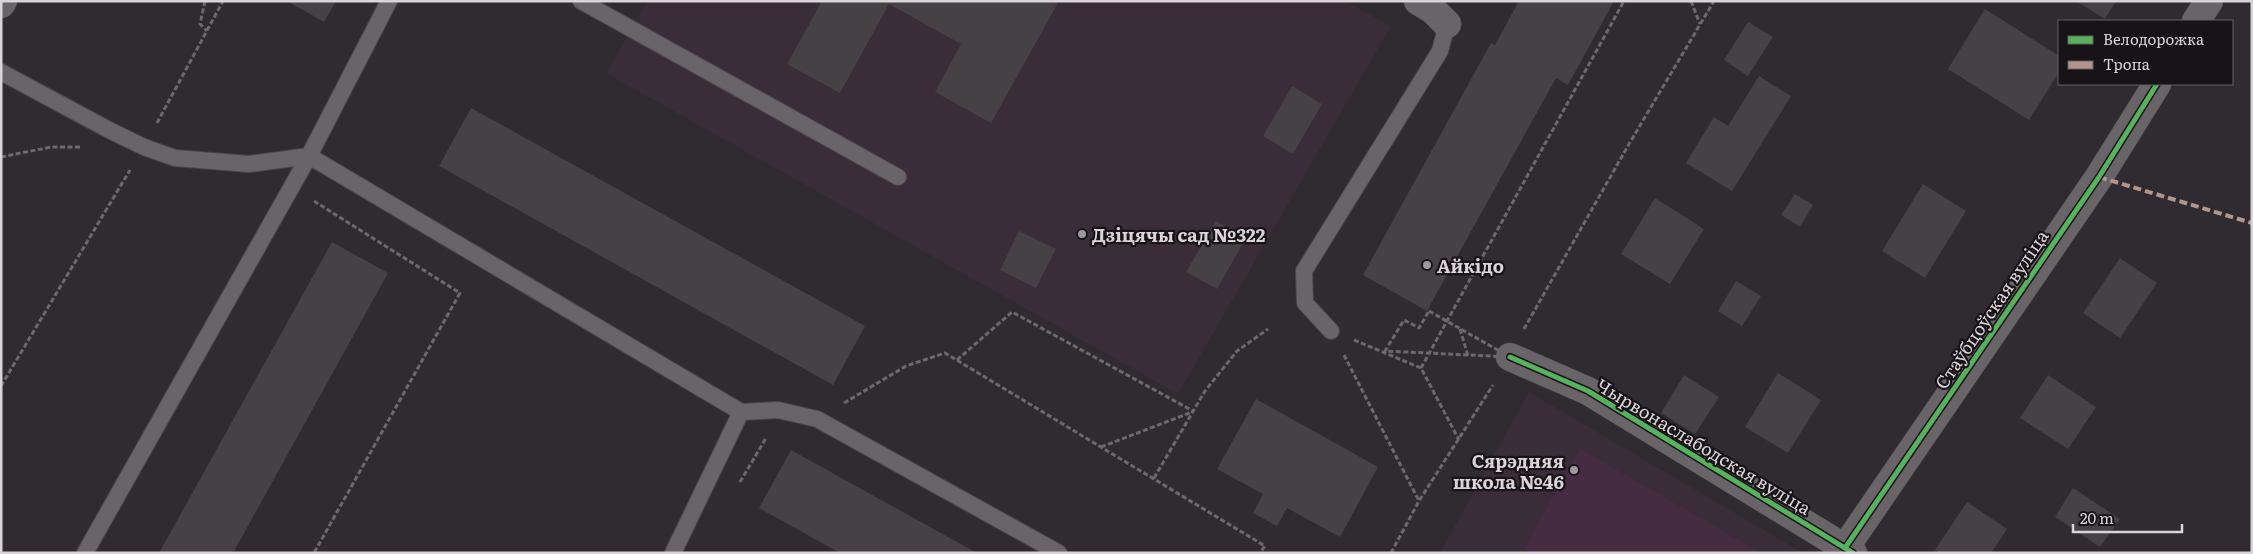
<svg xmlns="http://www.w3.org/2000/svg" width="2253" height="554" viewBox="0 0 2253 554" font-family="Literata,serif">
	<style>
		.built { fill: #3a2d39 }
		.green { fill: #462c42 }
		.building { fill: #454145 }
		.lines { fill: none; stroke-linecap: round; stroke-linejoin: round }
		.lane-casing { stroke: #4b464a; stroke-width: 18 }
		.street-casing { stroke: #4b464a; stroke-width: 29 }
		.secondary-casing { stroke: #4b464a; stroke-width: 29 }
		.path { stroke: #6c686c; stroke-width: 3; stroke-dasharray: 5 2.5; stroke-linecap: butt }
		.lane { stroke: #696468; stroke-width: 16 }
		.street { stroke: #696468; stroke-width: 28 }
		.secondary { stroke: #696468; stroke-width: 28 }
		.quiet { stroke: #b2968c; stroke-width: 4; stroke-dasharray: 8 4; stroke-linecap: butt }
		.cycleway-casing { stroke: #181317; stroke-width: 8 }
		.cycleway { stroke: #56b35d; stroke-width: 5 }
		.poi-dot { fill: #9e989e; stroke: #181317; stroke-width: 2 }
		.labels { text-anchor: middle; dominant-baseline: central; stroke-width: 4.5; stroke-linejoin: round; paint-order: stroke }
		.poi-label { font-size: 18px; font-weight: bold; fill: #dad3d9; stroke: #181317; text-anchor: start }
		.street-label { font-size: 18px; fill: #dad3d9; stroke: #181317 }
	</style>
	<rect width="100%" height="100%" fill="#302b30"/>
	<path class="built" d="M648 1H1345L1391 26 1178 394 606 73Z
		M1529 392 1803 553H1440Z"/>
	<path class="green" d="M1580 449 1761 553H1531L1524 549Z"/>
	<path class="building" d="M287 1H336L324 22Z
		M822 1H1059L991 123 935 92 961 44 889 4 840 93 787 64Z
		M1519 1H1614L1568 85 1556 78 1427 311 1363 275 1491 43 1495 45Z
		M2076 1H2116L2105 19Z
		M1985 9 2059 56V72L2029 120 1948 69Z
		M1748 22 1773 37 1748 76 1724 60Z
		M1759 76 1791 96 1732 191 1686 163 1714 117 1728 126Z
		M1292 86 1322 104 1293 154 1263 136Z
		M471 108 865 326 833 385 439 166Z
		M1923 184 1966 211 1925 278 1882 251Z
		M1795 194 1813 205 1800 227 1781 215Z
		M1655 198 1704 229 1670 284 1621 254Z
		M1216 221 1246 238 1217 289 1186 272Z
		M1019 231 1056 249 1036 288 1000 270Z
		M332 242 388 273 233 553H159Z
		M2120 258 2157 283 2120 338 2083 313Z
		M1736 281 1761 296 1742 326 1718 311Z
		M1778 373 1821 400 1788 453 1745 427Z
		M1684 375 1719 397 1695 434 1661 413Z
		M2048 375 2096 407 2068 449 2020 418Z
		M1256 399 1378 467 1340 537 1287 508 1277 526 1253 513 1263 494 1217 469Z
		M791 450 977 553H840L759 508Z
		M2073 488 2120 519 2100 547 2055 517Z
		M1967 502 2007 529 1991 553H1939L1935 550Z"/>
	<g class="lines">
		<g class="lane-casing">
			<path id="lane" d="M581 1 898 177
				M1 72 109 130 144 147 175 158 249 164 309 156 741 412 778 410 817 419 1059 553
				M1331 331 1305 303 1304 271 1440 51 1447 24
				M85 553 309 156 389 1
				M673 553 741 412"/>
		</g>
		<g class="street-casing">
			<path id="street" d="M1418 1 1433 10 1447 24
				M2196 21 2209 1
				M1510 357 1588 391 1853 553
				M1845 548 2099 177 2157 84"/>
		</g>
		<g class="secondary-casing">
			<path id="secondary" d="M1 4 3 1"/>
		</g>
		<path class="path" d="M205 1 200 24 207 31
			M1691 1 1700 24
			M157 123 223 1
			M1 157 51 147H80
			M314 201 460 293 314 553
			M1429 311 1510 357 1385 351 1404 320 1419 328Z
			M1460 329 1468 356
			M1524 329 1629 144 1714 1
			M1354 340 1421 368 1459 440
			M1344 355 1419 501
			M957 360 1012 312 1193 411
			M1421 368 1624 1
			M1 386 130 170
			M844 403 906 366 945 353 1265 546 1260 553
			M1101 447 1192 412
			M1154 478 1205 391 1237 351 1268 329
			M740 482 766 438
			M1391 553 1419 501 1493 385"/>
		<use href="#lane" class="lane"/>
		<use href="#street" class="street"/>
		<use href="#secondary" class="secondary"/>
		<path class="quiet" d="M2099 177 2252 223"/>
		<g class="cycleway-casing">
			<path id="cycleway" d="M1510 357 1588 391 1853 553
				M1845 548 2099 177 2157 84"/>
		</g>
		<use href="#cycleway" class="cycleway"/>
	</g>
	<g class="poi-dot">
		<circle cx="1082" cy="234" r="5"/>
		<circle cx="1427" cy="265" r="5"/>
		<circle cx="1574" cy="470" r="5"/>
	</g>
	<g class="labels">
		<g class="poi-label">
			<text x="1092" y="234">Дзіцячы сад №322</text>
			<text x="1437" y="265">Айкідо</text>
			<text x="1564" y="460" text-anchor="end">Сярэдняя<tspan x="1564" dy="21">школа №46</tspan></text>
		</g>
		<g class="street-label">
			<text transform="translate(1991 309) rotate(-56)">Стаўбцоўская вуліца</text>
			<text transform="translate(1704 446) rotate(31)">Чырвонаслабодская вуліца</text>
		</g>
	</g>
	<rect width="2253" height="554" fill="none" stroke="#dad3d9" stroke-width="5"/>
	<rect x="2058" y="20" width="175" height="65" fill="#181317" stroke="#666065"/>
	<rect x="2068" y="36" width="25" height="8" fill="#56b35d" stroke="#666065"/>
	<text x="2103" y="45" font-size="15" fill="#dad3d9">Велодорожка</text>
	<rect x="2068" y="61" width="25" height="8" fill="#b2968c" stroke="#666065"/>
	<text x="2103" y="70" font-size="15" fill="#dad3d9">Тропа</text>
	<path d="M2073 524v8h109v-8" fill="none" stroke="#dad3d9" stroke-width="2.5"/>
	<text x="2080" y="524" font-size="15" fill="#dad3d9" stroke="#181317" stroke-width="4" paint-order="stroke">20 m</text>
</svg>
